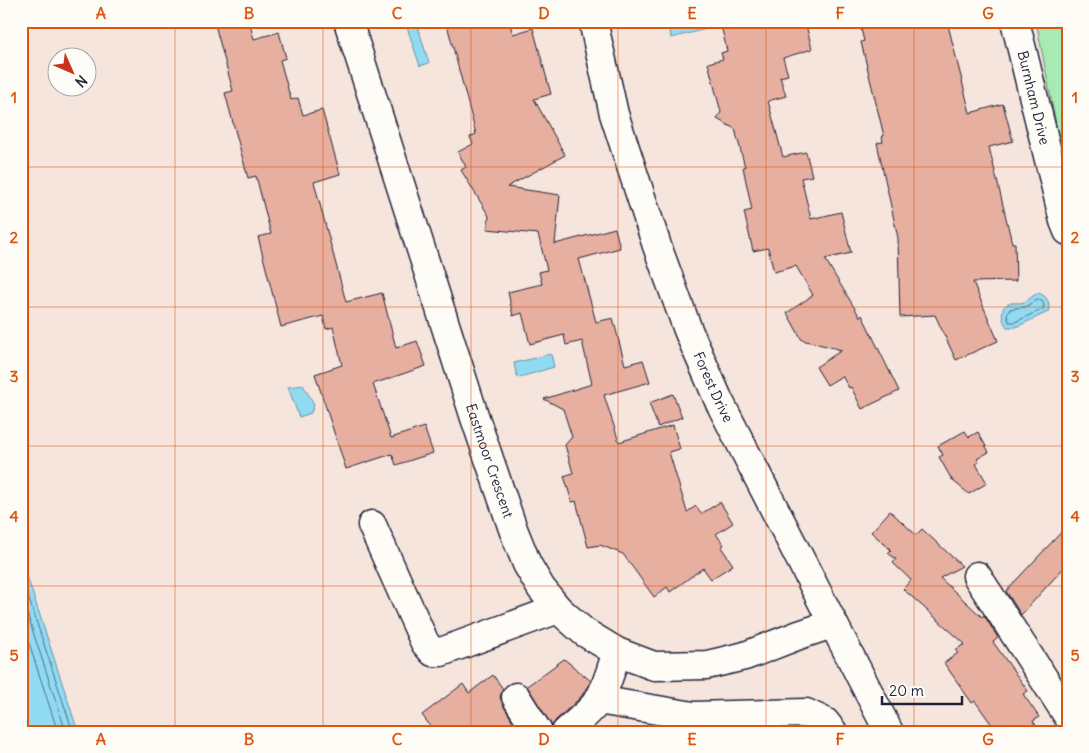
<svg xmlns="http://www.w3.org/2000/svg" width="1089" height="753" viewBox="0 0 1089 753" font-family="Delius,sans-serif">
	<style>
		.green { fill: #a8eab3; stroke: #658677 }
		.water { fill: #91dbf2; stroke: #6591a9 }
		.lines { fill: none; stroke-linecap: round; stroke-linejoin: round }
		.shore { stroke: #4e6c84; stroke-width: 1 }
		.building { fill: #e7af9f; stroke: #22223b }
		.minor-casing { stroke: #22223b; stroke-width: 31 }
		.minor { stroke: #fdfcf7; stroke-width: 28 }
		.grid { fill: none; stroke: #de560e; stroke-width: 1; stroke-opacity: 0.55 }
		.labels { text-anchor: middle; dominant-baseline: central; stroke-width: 4; stroke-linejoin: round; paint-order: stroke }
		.street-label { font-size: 14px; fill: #22223b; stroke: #fdfcf7 }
		.neatline { fill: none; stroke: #de560e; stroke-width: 2 }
		.grid-label { font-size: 16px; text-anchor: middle; font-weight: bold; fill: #de560e }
	</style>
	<rect width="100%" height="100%" fill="#f6e5dd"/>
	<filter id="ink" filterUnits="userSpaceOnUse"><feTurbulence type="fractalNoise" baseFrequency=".02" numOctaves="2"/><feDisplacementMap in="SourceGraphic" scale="10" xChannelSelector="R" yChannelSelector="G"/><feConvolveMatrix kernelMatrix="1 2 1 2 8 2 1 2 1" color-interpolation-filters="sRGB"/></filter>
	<g filter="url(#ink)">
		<path class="green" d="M1036 21H1068V155H1062Z"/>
		<path class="water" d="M405 21H416L429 63 420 66Z
			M669 21H709L710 28 671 38Z
			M1038 293C1047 295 1051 304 1048 312L1016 327H1007C1001 320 999 305 1011 303 1016 302 1020 304 1024 302 1029 300 1033 295 1038 293Z
			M551 354 554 367 517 378 514 363Z
			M303 385 314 404 311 413 299 417 288 387Z
			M21 558 71 710 78 732H21Z"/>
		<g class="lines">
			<path class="shore" d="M1038 299 1042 301 1044 305 1043 309 1015 322H1009L1007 315 1010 309 1025 307Z
				M21 575 73 732
				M21 595 66 732
				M21 619 58 732"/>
		</g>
		<path class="building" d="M214 21H249L254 39 279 32 286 58 280 60 291 100 298 98 303 115 322 110 340 174 314 182 346 302 382 293 396 348 417 341 426 366 373 384 391 438 424 427 433 453 396 465 392 454 346 469 315 374 342 365 333 327 326 329 323 316 281 327 258 237 271 234 256 176 248 178 225 93 233 91Z
			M446 21H509L513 34 533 28 551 94 534 99 565 155 507 187 560 195 555 244 615 228 620 248 579 259 596 322 613 318 625 365 643 360 650 382 604 395 619 442 673 425 680 449 669 452 687 512 696 506 701 514 720 502 733 523 716 534 724 545 721 547 733 565 711 579 703 568 670 592 667 587 654 597 623 554 600 545 588 547 576 501 572 502 564 476 573 473 565 445 572 437 563 409 544 399 592 384 582 341 566 345 564 335 530 344 522 313 513 316 508 292 542 284 539 272 547 270 538 234 487 229 489 216 461 170 466 167 458 152 473 144 470 137 476 134Z
			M720 21H805L812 49 783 58 788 75 780 77 786 96 768 101 783 157 806 152 812 176 801 178 811 219 841 212 851 253 825 259 860 317 862 315 899 391 862 409 851 387 849 388 842 376 827 385 816 367 842 350 802 340 787 313 813 295 796 266 774 272 768 248 753 251 744 212 752 210 743 167H745L735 129 717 119 721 112 708 63 723 59 721 53 727 51Z
			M859 21H947L970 113 1003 104 1013 141 989 147 1012 243H1015L1016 281 973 282 998 341 956 360 935 315 900 317 898 238 877 143 883 142 882 137 884 136 861 42 864 41Z
			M673 394 682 417 658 427 649 403Z
			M965 431 969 437 978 432 989 452 977 459 979 462 976 464 987 483 969 494 952 480 939 457 943 455 938 446Z
			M890 511 916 535 922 529 962 566 940 578 982 617 984 615 998 638 993 642 1028 691 1023 694 1039 717 1033 721 1040 732H997L975 701 972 703 944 663 958 653 955 650 965 644 903 589 911 580 893 563 896 559 888 553 891 550 871 532Z
			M1068 525V563L1021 615 1006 591Z
			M564 659 591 681 581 697 556 720 552 726 527 686Z
			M493 675 503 689 500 697 503 705 519 731 518 732H435L422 715 463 684 469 693Z"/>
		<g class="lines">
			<g class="minor-casing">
				<g id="minor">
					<path id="s1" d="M348 21 475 418 513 529 527 564 541 588 558 609 584 632 617 652 654 666 707 665 745 656 799 635 832 624"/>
					<path id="s2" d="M593 21 614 114 657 246 688 330 719 401 889 732"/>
					<path id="s3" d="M1015 21 1064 221 1068 231"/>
					<path d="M372 525 425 643 433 652H441L558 609"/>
					<path d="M977 576 1068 716"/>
					<path d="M516 697 538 732"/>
					<path d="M598 700 693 716 806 713 825 722 833 732"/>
					<path d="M566 732C577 722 589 713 598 701 607 687 611 668 617 652"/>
				</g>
			</g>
			<use href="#minor" class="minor"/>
		</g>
	</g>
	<path class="grid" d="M175 21V732M323 21V732M471 21V732M618 21V732M766 21V732M914 21V732M21 167H1068M21 307H1068M21 446H1068M21 586H1068"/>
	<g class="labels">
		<g class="street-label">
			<text stroke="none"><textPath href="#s3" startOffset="79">Burnham Drive</textPath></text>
			<text stroke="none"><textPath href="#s2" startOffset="386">Forest Drive</textPath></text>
			<text stroke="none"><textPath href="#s1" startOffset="462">Eastmoor Crescent</textPath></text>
		</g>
	</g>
	<rect width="1089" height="753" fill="none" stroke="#fdfcf7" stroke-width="55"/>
	<g transform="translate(72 72) rotate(135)"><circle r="24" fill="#fdfcf7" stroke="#a5a5ac"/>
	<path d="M0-4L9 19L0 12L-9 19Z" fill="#c8321e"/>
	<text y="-8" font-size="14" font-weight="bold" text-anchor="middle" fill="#22223b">N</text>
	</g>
	<path d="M882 696v8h80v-8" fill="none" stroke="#22223b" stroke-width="2.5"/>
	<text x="889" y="696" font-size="15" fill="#22223b" stroke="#fdfcf7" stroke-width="4" paint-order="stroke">20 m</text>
	<rect x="28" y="28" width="1034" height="698" class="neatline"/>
	<g class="grid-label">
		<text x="101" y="19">A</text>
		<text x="249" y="19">B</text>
		<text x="397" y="19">C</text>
		<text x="544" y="19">D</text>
		<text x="692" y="19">E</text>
		<text x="840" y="19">F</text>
		<text x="988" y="19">G</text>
		<text x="14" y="103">1</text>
		<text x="1075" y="103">1</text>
		<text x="14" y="243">2</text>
		<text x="1075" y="243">2</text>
		<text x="14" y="382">3</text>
		<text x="1075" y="382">3</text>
		<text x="14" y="522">4</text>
		<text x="1075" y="522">4</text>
		<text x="14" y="661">5</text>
		<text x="1075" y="661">5</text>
		<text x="101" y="745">A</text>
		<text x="249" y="745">B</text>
		<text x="397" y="745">C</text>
		<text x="544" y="745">D</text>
		<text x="692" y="745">E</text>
		<text x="840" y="745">F</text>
		<text x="988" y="745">G</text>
	</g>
</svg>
